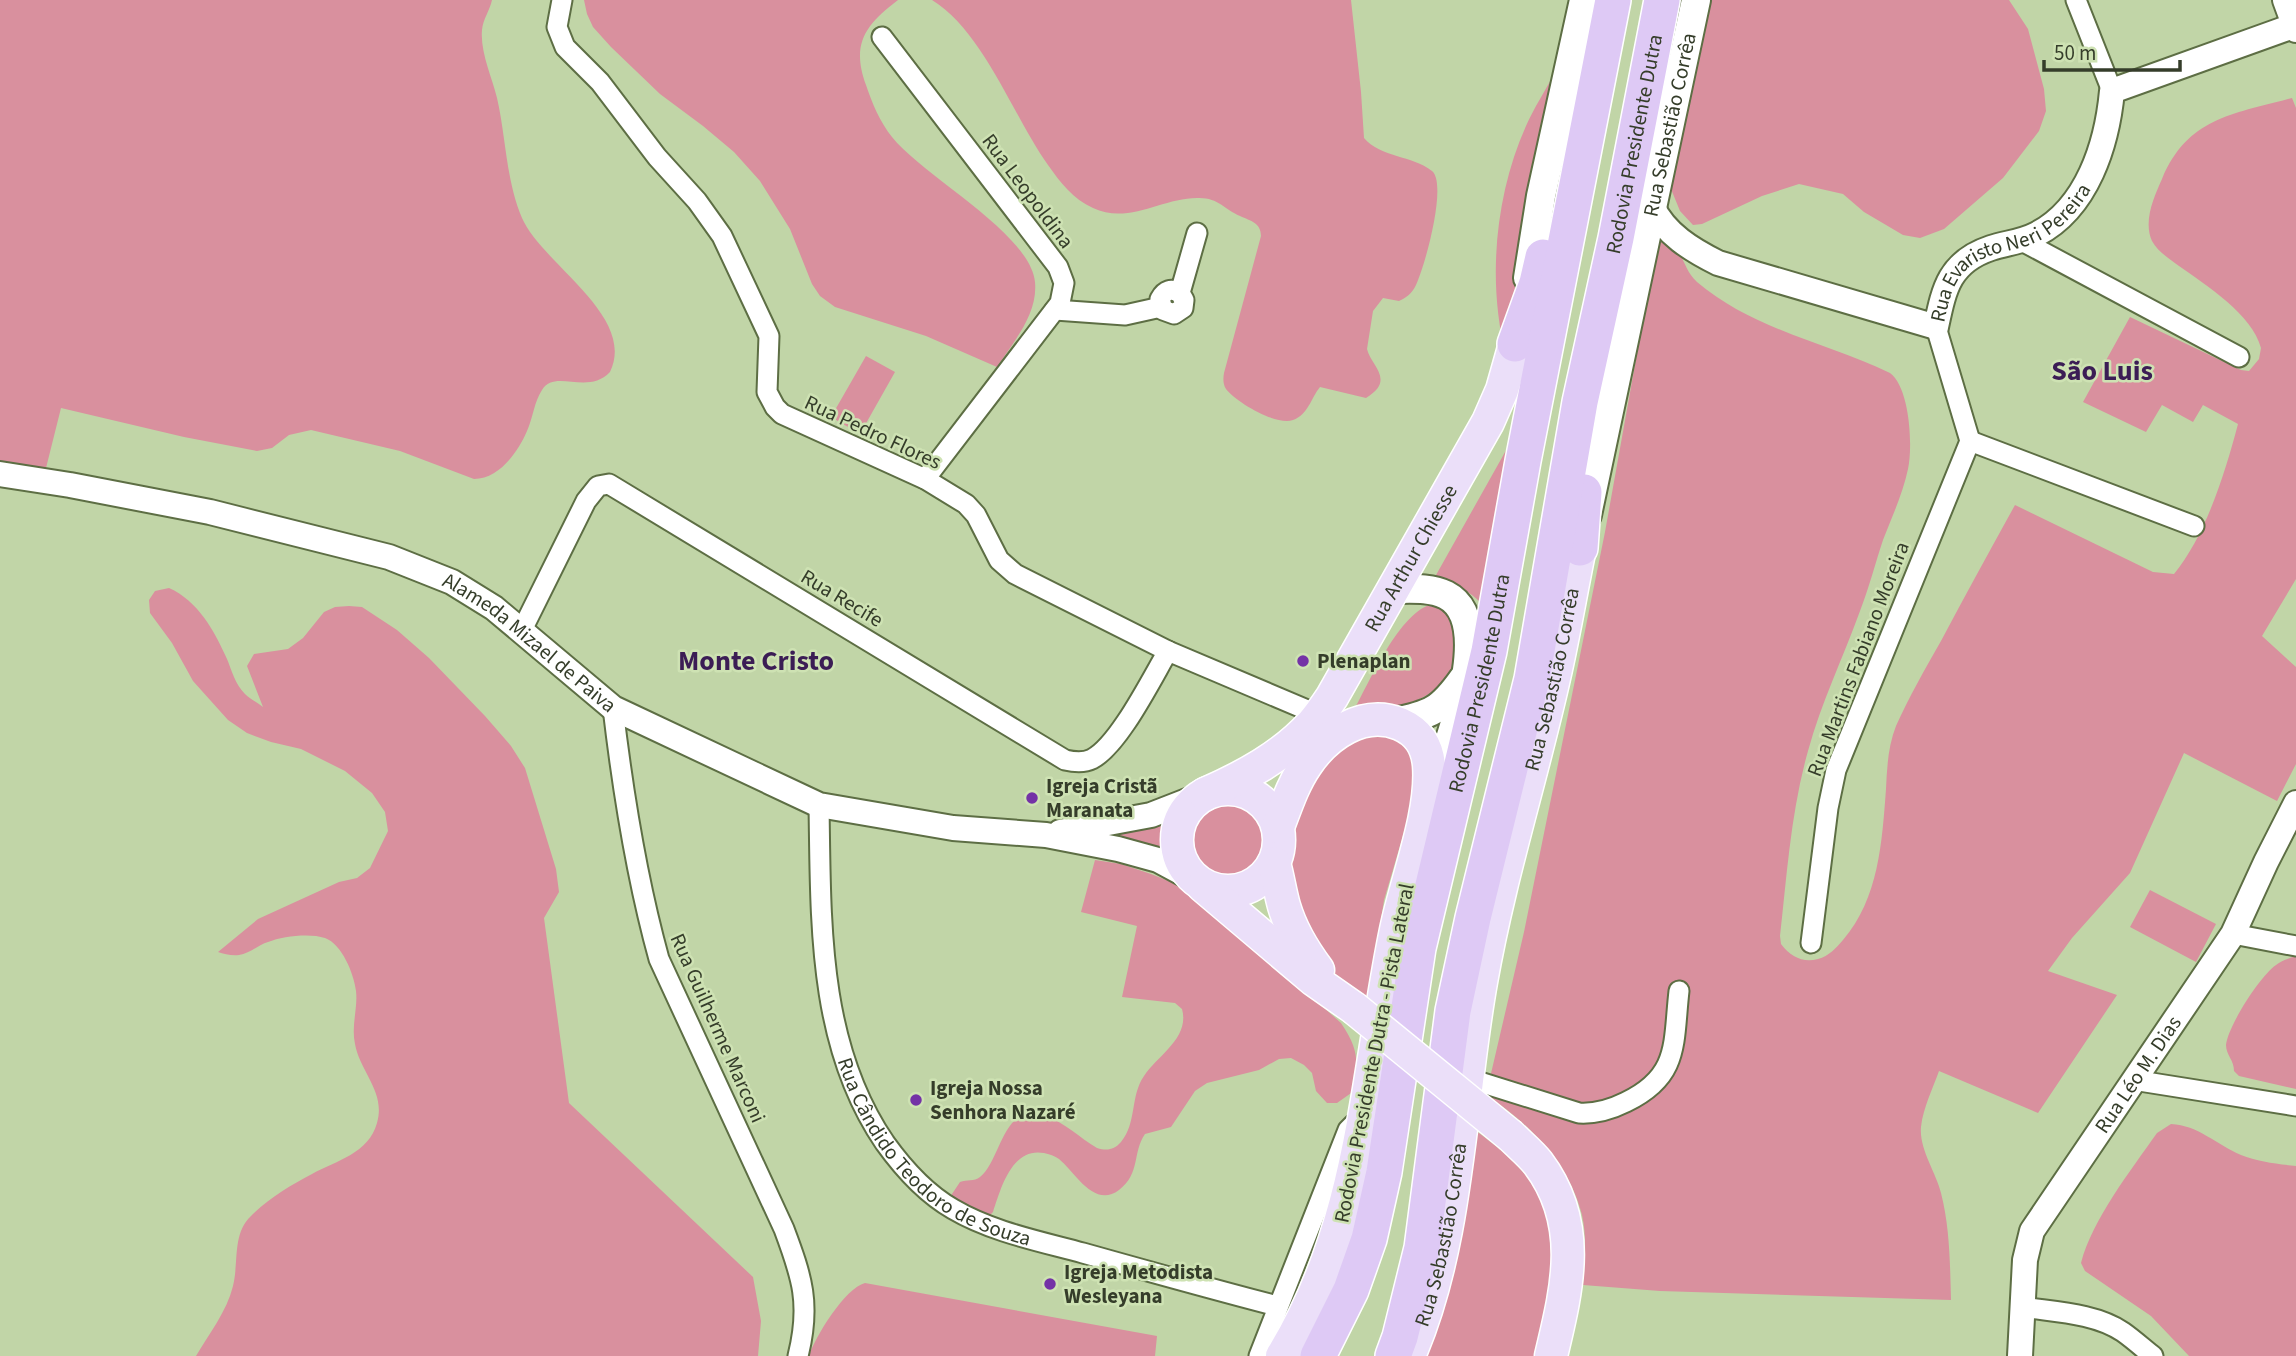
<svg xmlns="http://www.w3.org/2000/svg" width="2296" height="1356" viewBox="0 0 2296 1356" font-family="'Source Sans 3',sans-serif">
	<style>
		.green { fill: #d9909e }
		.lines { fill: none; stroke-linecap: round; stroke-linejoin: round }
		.minor-casing { stroke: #5d6e44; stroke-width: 23 }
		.tertiary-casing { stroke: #5d6e44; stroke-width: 28 }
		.secondary-casing { stroke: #5d6e44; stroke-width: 32 }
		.primary-casing { stroke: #fff; stroke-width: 35 }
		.motorway-casing { stroke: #fff; stroke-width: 38 }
		.minor { stroke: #fff; stroke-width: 19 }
		.tertiary { stroke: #fff; stroke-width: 24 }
		.secondary { stroke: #fff; stroke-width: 28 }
		.primary { stroke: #ebdff9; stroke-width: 32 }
		.motorway { stroke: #dec9f5; stroke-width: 35 }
		.primary-bridge-casing { stroke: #fff; stroke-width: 35; stroke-linecap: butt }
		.primary-bridge { stroke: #ebdff9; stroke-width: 32 }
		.poi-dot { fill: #7432a6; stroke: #cee2b3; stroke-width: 2.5 }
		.labels { text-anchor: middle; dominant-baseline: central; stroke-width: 5; stroke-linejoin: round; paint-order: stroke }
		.street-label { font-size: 21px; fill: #353d2a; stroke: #cee2b3 }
		.poi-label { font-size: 21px; font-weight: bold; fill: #353d2a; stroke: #cee2b3; text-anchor: start }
		.district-label { font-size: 28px; font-weight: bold; fill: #3b1d55; stroke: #cee2b3 }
	</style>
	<rect width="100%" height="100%" fill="#c1d5a7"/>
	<path class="green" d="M0 0H492C490 10 483 19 482 30 480 52 492 77 497 98 506 137 506 181 522 218 542 264 637 316 610 372 587 396 555 368 542 390 534 402 533 418 527 431 518 452 499 479 474 479L400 451 311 430 289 435 272 448 257 451 184 437 61 408 46 468 0 461Z
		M584 0H898C865 25 851 44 866 85 872 103 880 122 892 137 924 177 1030 233 1035 282 1038 314 1014 341 997 367L926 336 835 307 820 296 812 284 790 229 760 181 734 152 703 126 660 94 611 47 593 27 587 14Z
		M932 0H1351L1361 92 1364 138C1381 158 1412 155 1432 171 1448 184 1424 270 1415 287 1411 294 1406 298 1399 301L1383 298 1373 311 1367 349C1371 366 1396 380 1366 398L1320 387C1311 398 1308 415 1293 420 1276 426 1236 402 1226 389 1223 384 1223 379 1224 373L1261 236C1261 223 1251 221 1240 216 1224 209 1218 197 1197 198 1162 198 1128 225 1093 208 1073 199 1060 182 1048 165 1013 116 983 31 932 0Z
		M1708 0H2009L2028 29 2044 89 2046 111 2039 131 2003 178 1944 229 1920 238 1903 235 1864 212 1843 194 1799 184 1762 196 1702 224 1693 225 1680 211 1671 189 1673 162Z
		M1554 74 1506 355C1487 283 1495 195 1526 126 1534 108 1545 91 1554 74Z
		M2292 98 2296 108V579L2262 636 2296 667V764L2277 801 2184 753 2130 873 2072 938 2048 971 2117 995 2038 1113 1939 1071C1933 1088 1923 1108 1921 1127 1919 1149 1936 1172 1941 1193 1950 1228 1950 1265 1951 1300L1660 1291 1583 1285C1585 1261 1587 1238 1582 1215 1570 1165 1528 1122 1486 1095L1524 932 1605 532 1659 231C1665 237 1673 244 1678 251 1685 262 1687 273 1697 282 1752 329 1827 343 1890 373 1910 388 1913 446 1908 469 1903 493 1892 517 1883 540 1875 564 1869 588 1860 611 1843 658 1821 703 1808 751 1791 811 1787 874 1780 936L1781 944C1791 957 1803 963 1818 959 1829 956 1836 948 1843 940 1879 898 1882 842 1886 789 1887 768 1888 746 1896 726 1909 697 1925 669 1941 641 1965 596 1990 550 2015 505L2153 572 2174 574C2206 535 2225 473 2238 424L2203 405 2193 422 2162 405 2146 432 2083 402 2130 317 2241 370 2249 371 2259 359 2261 348C2252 314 2207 286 2179 266 2170 259 2158 252 2152 241 2143 221 2154 197 2162 179 2188 117 2234 114 2292 98Z
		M866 356 895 372 860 434 831 417Z
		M1527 413 1482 604C1467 588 1453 583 1431 584Z
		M169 588C198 601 214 630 227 659 232 671 235 684 245 694 250 699 257 702 263 707L247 666 254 654 288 649 303 638 324 612 335 607 349 606 362 607 397 630 429 658 485 716 511 746 525 768 556 869 559 892 544 918 569 1103 753 1277 761 1321 758 1356H196C209 1334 227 1311 233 1286 239 1262 232 1234 251 1216 269 1198 291 1185 312 1174 336 1161 369 1153 377 1123 386 1092 360 1072 355 1044 351 1026 358 1008 356 991 354 974 342 944 325 938 310 933 283 936 268 942 258 945 249 954 239 955 232 956 224 954 218 952L258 919 339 882 357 878 370 868 388 831 385 812 372 793 345 771 301 749 271 742 247 733 228 720 193 681 172 643 150 613 149 600 155 591Z
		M1433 604 1459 619 1454 667C1430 707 1393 708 1352 714 1368 685 1400 610 1433 604Z
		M1368 726 1405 743 1414 754 1418 785 1384 900 1368 1004 1333 972 1303 931 1285 853 1289 833 1330 749Z
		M1187 838a38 38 0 1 1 76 0a38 38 0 1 1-76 0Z
		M1170 817 1166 827 1167 852 1110 835Z
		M1095 860 1121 864 1151 874 1171 882 1212 908 1341 1023C1359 1050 1358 1060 1354 1091L1337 1103H1327L1316 1091 1312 1073 1304 1065 1291 1058 1279 1059 1259 1070 1207 1083 1195 1091 1171 1127 1145 1134C1132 1153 1141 1173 1119 1190 1094 1209 1075 1172 1059 1159 1055 1156 1049 1154 1044 1153 1012 1147 1001 1188 993 1212L990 1215 982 1216 952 1200V1194L960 1182C967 1179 974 1182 980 1177 1002 1160 1002 1100 1046 1116 1064 1122 1080 1138 1097 1148 1107 1151 1114 1150 1121 1142 1137 1123 1130 1096 1144 1076 1158 1055 1190 1038 1182 1009L1175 1003 1122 997 1137 926 1081 912Z
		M2150 890 2216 924 2196 962 2130 927Z
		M2296 956V1089L2239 1076 2234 1071C2234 1060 2226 1055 2226 1045 2228 1026 2260 976 2276 965 2281 961 2290 958 2296 956Z
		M2171 1124C2198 1125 2217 1145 2241 1155 2258 1162 2278 1164 2296 1166V1356H2189L2151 1316 2085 1271 2081 1263C2092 1220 2131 1170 2157 1133Z
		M1476 1131C1525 1166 1557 1201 1555 1265 1554 1290 1542 1330 1537 1356H1416Z
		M865 1283 1157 1336 1155 1356H809C815 1337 845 1288 865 1283Z"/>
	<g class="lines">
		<g class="minor-casing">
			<g id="minor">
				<path d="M562 0 557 27 565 47 600 82 657 157 697 201 722 236 769 336 767 392 775 407 782 414 925 479 966 504 976 515 999 560 1015 574 1168 651 1319 715"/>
				<path d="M2076 0 2112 91"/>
				<path d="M882 37 1058 267 1064 283 1060 303 925 479"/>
				<path d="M2022 241 2239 357"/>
				<path d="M1180 293C1171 288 1165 290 1160 299L1163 310 1174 314 1183 308 1184 300 1180 293 1197 233"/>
				<path d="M1055 310 1125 315 1161 307"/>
				<path d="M1970 441 2194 526"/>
				<path d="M521 632 586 501 598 486 609 484 1065 760C1074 762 1084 763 1092 759 1119 745 1152 678 1168 651"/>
				<path d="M613 708C623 793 636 876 659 959L784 1229C802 1277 811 1304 798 1356"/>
				<path id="s1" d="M819 805C821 920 817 1044 885 1143 903 1168 925 1193 953 1209 992 1232 1039 1241 1083 1253 1147 1271 1212 1289 1277 1306"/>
				<path d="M2233 934 2296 946"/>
				<path d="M1811 943 1828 808 1836 770 1970 441 1936 327"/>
				<path d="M1467 1078 1579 1113C1596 1114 1612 1109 1626 1102 1680 1076 1673 1043 1679 991"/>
				<path d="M2133 1080 2296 1106"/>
				<path d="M2022 1307C2054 1312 2095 1313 2123 1332 2133 1339 2143 1348 2153 1356"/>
				<path d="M1259 1356 1348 1130 1358 1120"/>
			</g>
		</g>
		<g class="tertiary-casing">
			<g id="tertiary">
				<path d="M2285 0 2296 30"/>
				<path id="s2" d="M1652 206C1665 234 1692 250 1718 263L1936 327C1944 289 1949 262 1991 248 2006 243 2022 242 2037 234 2087 208 2107 145 2112 91L2296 25"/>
				<path id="s3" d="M0 474 70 485 210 512 389 557 452 582 494 608 613 708 819 805 953 828 1046 835 1118 849 1158 860 1197 881"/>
				<path d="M1060 832 1151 815 1205 794"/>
				<path id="s4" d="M2020 1356 2025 1260 2032 1231 2233 934 2266 862 2296 803"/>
			</g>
		</g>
		<g class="secondary-casing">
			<g id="secondary">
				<path d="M1528 278 1541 196 1584 0"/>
				<path id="s5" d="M1587 515 1696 0"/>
				<path d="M1393 589C1410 589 1430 587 1446 595 1499 622 1445 751 1432 793"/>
				<path d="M1394 722C1431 715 1441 710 1463 679"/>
			</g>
		</g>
		<g class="primary-casing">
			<g id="primary">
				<circle cx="1228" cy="840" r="51"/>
				<path id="s6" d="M1205 794C1244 777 1283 756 1312 724 1319 716 1326 706 1332 697L1488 422 1502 390 1515 344"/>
				<path d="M1278 827C1286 806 1293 784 1306 765 1326 735 1363 709 1400 724 1418 732 1427 745 1429 765 1433 815 1406 880 1396 930 1366 1076 1363 1225 1282 1356"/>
				<path d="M1274 863C1278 877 1280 892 1284 906 1291 930 1303 950 1318 970"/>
				<path d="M1203 886 1314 980 1354 1008"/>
				<path d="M1511 1136C1520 1145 1531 1154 1538 1163 1584 1224 1567 1289 1551 1356"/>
				<path id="s7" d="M1409 1356C1459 1241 1459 1105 1481 982 1499 879 1531 780 1554 678 1564 635 1571 591 1580 548"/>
			</g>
		</g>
		<g class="motorway-casing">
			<g id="motorway">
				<path d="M1515 344 1537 283 1543 257"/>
				<path d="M1580 548 1584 492"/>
				<path id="s8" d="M1318 1356 1351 1290 1369 1239 1384 1172 1418 948 1489 651 1523 461 1613 0"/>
				<path id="s9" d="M1393 1356 1400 1337 1422 1248 1453 1011 1473 918 1532 679 1580 402 1616 238 1662 0"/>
			</g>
		</g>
		<use href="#minor" class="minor"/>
		<use href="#tertiary" class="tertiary"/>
		<use href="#secondary" class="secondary"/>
		<use href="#primary" class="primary"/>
		<use href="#motorway" class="motorway"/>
		<g class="primary-bridge-casing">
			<path id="primary-bridge" d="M1354 1008 1511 1136"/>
		</g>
		<use href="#primary-bridge" class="primary-bridge"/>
	</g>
	<g class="poi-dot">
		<circle cx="1303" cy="661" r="7"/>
		<circle cx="1032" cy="798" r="7"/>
		<circle cx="916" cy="1100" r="7"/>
		<circle cx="1050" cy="1284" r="7"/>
	</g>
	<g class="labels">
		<g class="street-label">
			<text stroke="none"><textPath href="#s5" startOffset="399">Rua Sebastião Corrêa</textPath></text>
			<text stroke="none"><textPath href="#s9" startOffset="1237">Rodovia Presidente Dutra</textPath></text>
			<text transform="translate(1028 191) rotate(53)">Rua Leopoldina</text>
			<text stroke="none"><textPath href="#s2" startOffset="429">Rua Evaristo Neri Pereira</textPath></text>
			<text transform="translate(873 432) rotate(25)">Rua Pedro Flores</text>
			<text stroke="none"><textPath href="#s6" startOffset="322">Rua Arthur Chiesse</textPath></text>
			<text transform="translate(842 598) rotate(31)">Rua Recife</text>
			<text stroke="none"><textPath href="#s3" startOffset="564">Alameda Mizael de Paiva</textPath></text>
			<text transform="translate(1858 659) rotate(-69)">Rua Martins Fabiano Moreira</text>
			<text stroke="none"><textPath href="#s7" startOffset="693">Rua Sebastião Corrêa</textPath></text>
			<text stroke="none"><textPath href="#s8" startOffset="695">Rodovia Presidente Dutra</textPath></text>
			<text transform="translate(718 1028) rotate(66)">Rua Guilherme Marconi</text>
			<text transform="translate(1374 1053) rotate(-79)">Rodovia Presidente Dutra - Pista Lateral</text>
			<text stroke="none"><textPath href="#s4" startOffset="315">Rua Léo M. Dias</textPath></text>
			<text stroke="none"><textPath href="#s1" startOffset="392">Rua Cândido Teodoro de Souza</textPath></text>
			<text stroke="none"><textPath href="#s7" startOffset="126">Rua Sebastião Corrêa</textPath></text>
		</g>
		<g class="poi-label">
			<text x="1317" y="661">Plenaplan</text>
			<text x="1046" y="786">Igreja Cristã<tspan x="1046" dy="24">Maranata</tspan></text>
			<text x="930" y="1088">Igreja Nossa<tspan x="930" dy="24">Senhora Nazaré</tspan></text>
			<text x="1064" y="1272">Igreja Metodista<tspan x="1064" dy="24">Wesleyana</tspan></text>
		</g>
		<g class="district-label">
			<text x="2102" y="371">São Luis</text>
			<text x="756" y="661">Monte Cristo</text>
		</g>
	</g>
	<path d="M2044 60v10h136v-10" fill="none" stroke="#353d2a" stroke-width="3.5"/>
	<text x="2054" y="60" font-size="21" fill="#353d2a" stroke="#cee2b3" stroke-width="5" paint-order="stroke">50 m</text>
</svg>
